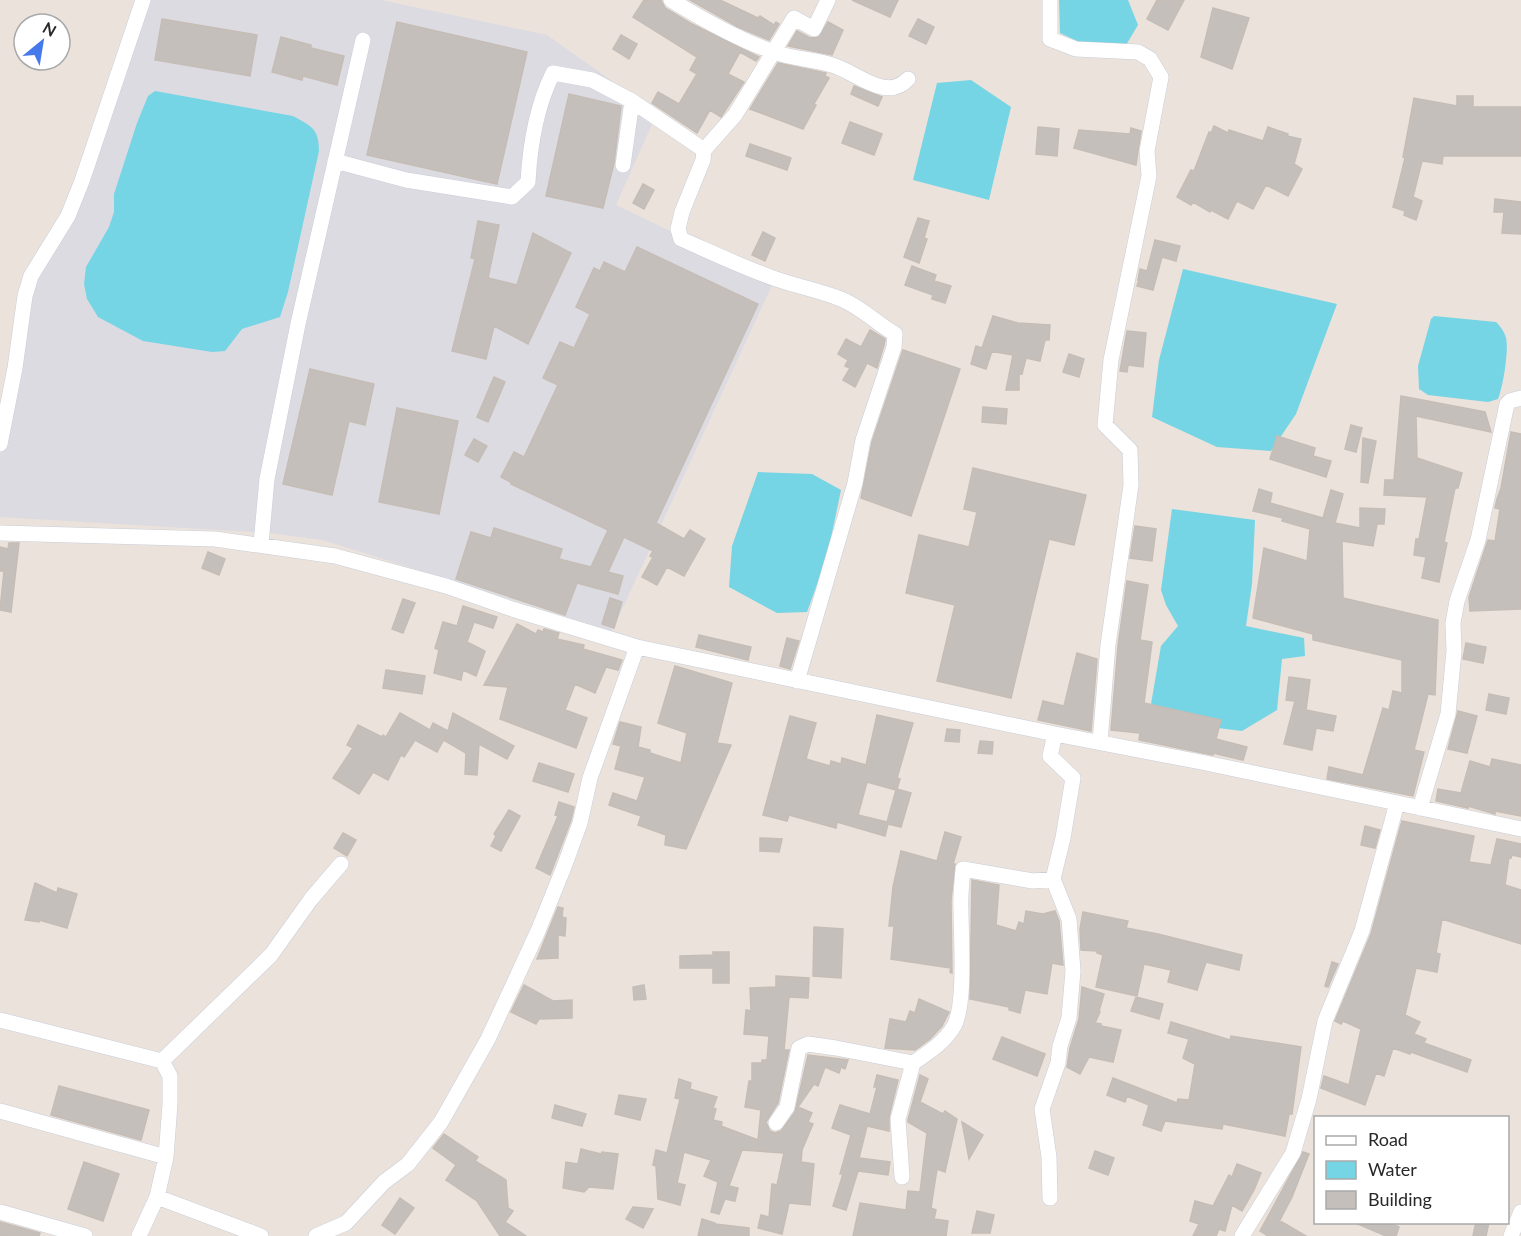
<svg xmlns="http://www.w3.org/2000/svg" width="1521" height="1236" viewBox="0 0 1521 1236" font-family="Lato,sans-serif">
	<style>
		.industrial { fill: #dcdbe2 }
		.water { fill: #75d5e5 }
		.building { fill: #c5bfbb; stroke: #c5bdb5; stroke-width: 1.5; fill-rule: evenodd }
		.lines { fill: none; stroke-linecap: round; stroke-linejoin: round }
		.minor-casing { stroke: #c9ced9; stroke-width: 16 }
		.minor { stroke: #fff; stroke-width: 15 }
	</style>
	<rect width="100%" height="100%" fill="#eae2db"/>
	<path class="industrial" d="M146 0H381L547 35 657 113 616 205 774 281 612 631 323 540 269 533 0 517V455L36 279Z"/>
	<path class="water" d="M1059 0H1128L1138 25 1126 45 1090 47 1060 33Z
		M971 80 1011 107 989 200 913 180 937 83Z
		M155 91 293 116C311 126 319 128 319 151L288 292 280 317 242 329 225 351 212 352 143 341 98 317 87 299 84 284 86 267 109 227 114 212V194L137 123 148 96Z
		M1183 269 1337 304 1296 414 1271 451 1217 447 1152 417 1159 360Z
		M1434 316 1496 322C1501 327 1504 331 1506 338 1509 350 1503 387 1498 399L1488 402 1428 395 1419 389 1418 366 1431 319Z
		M758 472 812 474 841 490 827 557 807 612 777 613 729 587 732 546Z
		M1172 509 1255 520 1252 584 1246 626 1304 638 1305 656 1282 659 1277 710 1242 731 1210 727 1171 718 1151 704 1161 646 1178 626 1166 605 1161 590Z"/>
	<path class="building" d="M644 0H661L665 8 690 23 759 57 756 61 740 52 728 74 744 82 721 117 710 110 697 133 652 103 658 92 679 104 697 74 690 70 697 57 633 17Z
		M690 0H720L758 18 760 16 774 25 776 22 779 24 769 40 738 27Z
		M852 0H898L890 17Z
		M1157 0H1184L1168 30 1147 19Z
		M1213 8 1249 18 1232 69 1201 57Z
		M162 19 257 35 250 76 155 60Z
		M918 19 934 27 926 44 909 36Z
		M397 22 527 52 497 184 367 155Z
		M828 22 843 30 832 55 788 46 797 31 810 38 819 37Z
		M621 35 637 44 629 59 613 49Z
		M281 37 311 45V48L344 56 337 85 303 76 302 80 272 72Z
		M778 63 826 73 825 76 829 78 814 104 816 105 803 129 750 109Z
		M854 86 882 97 878 106 851 94Z
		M569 94 621 106 614 163 603 208 546 196Z
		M1457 96H1473V107H1521V156H1443L1442 164 1422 161 1413 197 1422 201 1416 220 1404 215 1405 211 1393 207 1405 158 1403 157 1414 98 1457 106Z
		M850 122 882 134 874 155 842 143Z
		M1214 126 1228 133 1229 130 1263 141 1268 127 1288 134 1287 136 1301 139 1294 164 1302 169 1288 196 1266 185 1253 209 1237 201 1228 219 1211 210 1210 212 1193 202 1191 205 1177 197 1191 170 1194 171 1209 132 1211 133Z
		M1038 127 1059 129 1057 156 1036 154Z
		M1131 128 1141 131 1136 165 1074 148 1079 130 1130 134Z
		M750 144 791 158 787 170 746 156Z
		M643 184 654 190 644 209 633 203Z
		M1495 199 1521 202V234L1502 233 1504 212H1494Z
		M918 218 929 221 924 238 927 239 919 263 904 257Z
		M478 221 499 225 488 278 517 285 533 233 571 253 528 344 494 326 486 359 452 351 475 259 471 258Z
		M763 232 775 238 765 261 752 255Z
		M1155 240 1180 246 1176 261 1162 257 1153 290 1137 286 1139 280H1138L1140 269 1147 271Z
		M637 247 758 304 656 523 684 539 690 530 705 539 684 576 667 567 657 585 642 577 653 557 650 556 653 551 624 537 608 572 623 576 618 594 577 583 565 615 456 579 471 532 491 538 494 528 562 549 559 559 591 567 608 530 511 484 512 483 501 477 514 452 524 457 558 385 543 378 560 342 574 348 590 314 576 307 594 268 600 271 604 262 625 272Z
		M912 266 936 275 934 281 951 286 945 303 932 299 933 295 905 285Z
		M993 316 1018 323 1050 325 1049 340H1045L1040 361 1026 358 1022 374 1019 373V390H1006L1013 355 990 351H992L986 369 971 364 976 346 982 348Z
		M870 330 885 339 884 345 877 368 867 363 855 387 843 380 850 368 845 366 848 360 838 354 846 339 861 347Z
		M1127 331 1146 333 1143 367 1128 365 1127 372 1120 371Z
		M903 350 960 369 911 516 861 498 872 442Z
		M1069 354 1084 359 1079 377 1063 372Z
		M310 369 374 384 365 425 349 421 332 495 283 484Z
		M494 377 505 382 488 422 477 417Z
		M1401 396 1485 412 1491 432 1416 416 1417 458 1462 473 1458 488H1455L1444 542 1447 543 1439 582 1422 578 1426 557 1414 555 1416 539H1419L1427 497 1384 495 1385 480H1394Z
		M983 407 1007 409 1006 424 982 422Z
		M397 408 458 421 439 514 379 502Z
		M1351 425 1362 428 1356 452 1345 449Z
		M1511 432 1521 434V609L1470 611 1469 597 1488 540 1495 541 1500 509 1495 508 1497 499 1501 488Z
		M1277 436 1315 448 1313 456 1331 461 1326 477 1270 459Z
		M1363 438 1376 441 1368 483 1361 482Z
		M474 439 487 446 478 462 465 455Z
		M973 468 1086 495 1074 545 1049 539 1011 698 937 681 955 605 906 593 919 535 969 547 977 512 964 509Z
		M1259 489 1272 493 1270 503 1323 518 1331 490 1343 494 1335 523 1360 528V508L1385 509 1384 524H1377L1373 546 1342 541 1343 598 1438 620 1435 695 1428 694 1414 750 1424 752 1413 796 1327 779 1329 767 1363 775 1383 708 1389 710 1393 691 1402 693V660L1313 640V634L1253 618 1264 548 1307 561 1310 529 1282 521 1283 518 1253 511Z
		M1135 526 1156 529 1152 561 1130 558Z
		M9 543H19L11 612 0 610 4 571H0V547L8 549Z
		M208 552 225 559 219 575 202 568Z
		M1127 581 1148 585 1140 640 1152 642 1144 703 1221 720 1216 739 1247 747 1243 760 1213 753V755L1139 740 1140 733 1111 730 1118 646Z
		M610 598 622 602 614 628 602 624Z
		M403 599 415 603 403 633 392 629Z
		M463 606 497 617 493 628 474 622 467 642 485 651 476 676 463 670 461 680 434 673 439 650 435 648 443 622 457 626Z
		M517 624 536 634 538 630 543 632 544 629 559 633 557 639 584 645 583 649 622 660 618 670 606 667 595 693 575 684 565 710 587 718 576 748 500 719 508 687 484 685Z
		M699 635 751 647 748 660 696 647Z
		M787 638 799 641 790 669 780 666Z
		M1466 643 1486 647 1483 663 1463 659Z
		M1077 653 1097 659 1091 731 1038 720 1043 701 1064 706Z
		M675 666 732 683 717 743 731 745 686 849 665 845 666 835 638 825 641 816 609 805 613 793 637 801 645 777 615 769 621 746 613 744 620 722 641 727 638 747 650 750V753L681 763 687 733 658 723Z
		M386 670 425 676 422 694 383 688Z
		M1289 677 1310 680 1306 710 1336 716 1333 731 1316 728 1312 750 1284 744 1295 701 1286 700Z
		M1489 694 1509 698 1506 714 1486 710Z
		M1458 711 1477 716 1467 753 1448 749Z
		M400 713 430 730 433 723 448 731 453 713 514 746 507 759 479 744 477 775 465 774 466 753 445 741 447 734 437 752 415 740 404 757 401 755 388 780 373 772 359 794 333 778 353 748 347 745 358 725 382 737 383 735 386 737Z
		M877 715 913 723 897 778 900 779 897 789 911 793 901 827 888 824 885 836 837 822 836 828 789 815 787 821 763 815 790 716 816 723 806 759 830 766 831 761 841 764 842 758 866 765ZM867 782 896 790 887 822 858 815Z
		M947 729 960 730 959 742 945 741Z
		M980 741 993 742 992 754 978 753Z
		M1492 759 1521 765V816L1495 811V814L1468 806V808L1436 801 1438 789 1461 793 1470 761 1490 767Z
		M539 763 574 774 568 792 533 781Z
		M559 802 574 807 571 820 550 875 536 868 558 816 555 815Z
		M509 810 520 816 501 851 491 846 496 836 494 834Z
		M1402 821 1474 836 1469 862 1491 865 1497 839 1521 844V857L1512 855 1511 858 1509 857 1505 885 1521 890V944L1442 919 1436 953 1440 954 1437 972 1416 968 1405 1015 1420 1022 1414 1034 1426 1039 1424 1043 1471 1060 1467 1072 1411 1052 1410 1054 1393 1048 1384 1076 1376 1073 1365 1105 1321 1088 1324 1076 1349 1085 1361 1029 1343 1021 1341 1024 1335 1021 1371 934Z
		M1365 826 1380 830 1375 848 1361 845Z
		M945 832 961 837 953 864H955L951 900 952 973 950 972 951 968 891 959 894 926H889L893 887 901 851 937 861Z
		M343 833 356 840 347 856 334 848Z
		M760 838 782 839 779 852 760 851Z
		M972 880 999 885 996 925 1016 931 1019 922 1024 924 1026 911 1043 914 1055 911 1059 921 1063 965 1052 963 1047 994 1025 990 1020 1013 1009 1010V1007L970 999Z
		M35 883 57 893 58 888 77 894 67 928 39 920V922L25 920Z
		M558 907 563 908 562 917 566 918 565 936 558 935V958L537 959Z
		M1083 912 1128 921 1126 928 1158 934 1242 955 1239 970 1206 962 1197 990 1168 982 1171 970 1144 964 1137 996 1096 987 1103 955 1097 953V951L1081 950 1080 929Z
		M814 927 843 929 841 978 813 976Z
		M713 952H729V983H713V968H680V956L713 955Z
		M1332 962 1338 964 1328 987 1325 986Z
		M776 976 809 978 808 998 789 997 784 1050H789L778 1103 766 1122 770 1131 775 1133 781 1131 795 1112 808 1055 848 1060 845 1069 841 1067 839 1073 825 1067 818 1086 814 1084 798 1107 812 1113 808 1122 813 1124 802 1150 801 1162 814 1164 810 1205 789 1203 782 1234 758 1228 761 1215 769 1217 772 1184 777 1185 784 1153 742 1150 729 1186 738 1188 735 1201 725 1199 719 1214 711 1212 718 1182 704 1176 711 1160 684 1152 677 1183 685 1185 680 1205 658 1199 656 1166 653 1165 656 1150 667 1153 680 1099 675 1098 679 1079 691 1083 690 1089 717 1097 713 1108 716 1109 713 1120 722 1122 721 1126 758 1140 761 1110 745 1107 749 1081H752V1063H762V1060H767L769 1036 744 1034 746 1010 751 1011 750 988 776 987Z
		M524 985 553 1001 572 1000V1018L539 1019 536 1024 511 1012Z
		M644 985 646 999 634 1000 633 987Z
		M1082 987 1104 994 1099 1011 1100 1012 1095 1023 1101 1024V1026L1121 1030 1113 1062 1089 1057 1080 1074 1067 1067 1070 1048 1079 1019Z
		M1136 997 1163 1004 1159 1019 1131 1011Z
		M919 999 949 1012 942 1026 930 1039 915 1050 885 1048 890 1019 906 1022 910 1011 915 1013Z
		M1171 1022 1230 1040 1231 1036 1301 1047 1292 1114H1289L1285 1136 1223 1124 1222 1129 1165 1121 1161 1131 1143 1125 1149 1105 1127 1096 1125 1102 1107 1095 1113 1078 1177 1103 1178 1099 1189 1100 1195 1064 1183 1058 1189 1039 1168 1033Z
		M1002 1037 1045 1054 1037 1076 993 1059Z
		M877 1075 898 1080 889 1117V1131L867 1126 859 1158 890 1162 888 1175 858 1171 846 1210 833 1206 843 1174H840L851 1135 832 1128 840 1105 870 1114 877 1087H874Z
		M920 1075 928 1079 920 1102 943 1114 945 1111 957 1119 945 1172 937 1169 931 1208 936 1210 934 1219 948 1221 946 1236H853L860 1203 906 1210 908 1191 920 1192 927 1133 908 1122V1120Z
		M59 1086 149 1110 141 1140 51 1115Z
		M619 1095 646 1099 640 1120 615 1114Z
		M555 1105 586 1114 582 1126 552 1118Z
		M962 1122 983 1135 969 1159Z
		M444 1134 478 1157 475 1161 506 1180 508 1208 513 1211 505 1222 526 1236H500L477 1201 446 1180 456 1165 433 1148Z
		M581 1149 601 1154 602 1152 618 1154 613 1189 589 1187 584 1192 563 1188 566 1162 578 1164Z
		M1095 1151 1114 1158 1108 1175 1089 1168Z
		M1303 1152 1309 1154 1292 1197 1279 1222H1282L1306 1236H1268L1260 1231Z
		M84 1162 119 1174 103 1221 68 1209Z
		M1237 1164 1261 1173 1254 1190 1242 1211 1232 1205 1225 1231 1219 1229 1216 1236H1193L1199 1224 1190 1221 1195 1201 1213 1206 1229 1175 1232 1177Z
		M400 1198 414 1208 395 1234 382 1225Z
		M633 1207 653 1209 643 1228 626 1219Z
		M977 1211 994 1215 990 1233H972Z
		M702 1219 715 1223V1224L749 1228V1236H698Z
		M0 1222 40 1233 39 1236H0Z
		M1353 1222H1387L1399 1227 1396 1236H1386Z
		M1476 1222H1489L1486 1236H1473Z"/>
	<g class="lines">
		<g class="minor-casing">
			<path id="minor" d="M671 0C702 19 739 40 774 52 793 59 813 59 832 65 855 71 886 103 908 79
				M1050 0V39L1076 49 1138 52 1150 59 1161 77 1147 151 1149 176 1111 360 1105 425 1130 450 1131 485 1108 645 1100 742
				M632 101 704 150
				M335 161 406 180 512 197 528 182C530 144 536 107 553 73L592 80 632 101 623 165
				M0 444 15 368 25 296 31 276 68 216 82 181 143 0
				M0 533 215 539 335 556 446 586 512 609 637 647 1055 734 1201 762 1521 829
				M261 544 267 479 298 324 363 40
				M797 681 855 483 863 440 894 347 895 334C876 323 861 307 841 299 821 291 800 287 779 280 746 269 713 253 681 239L678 229 682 212 703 160 704 150 735 115 794 18 814 29 828 0
				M1420 808 1448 714 1454 651 1453 623 1457 601 1478 540 1507 404 1510 401 1521 398
				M0 1020 162 1061 170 1076V1104L166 1157 157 1197 261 1236
				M162 1061 271 955 311 899 341 864
				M0 1111 166 1157
				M776 1123 787 1107 799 1048 808 1044 836 1048 913 1063
				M902 1177 898 1119 913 1063C929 1052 944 1043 954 1026 966 1005 961 937 961 911 960 897 962 883 963 869L1033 881 1053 879
				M1050 1198 1049 1157 1042 1109 1058 1063 1060 1046 1069 1018 1073 971 1069 919 1053 879 1063 838 1073 778 1050 756 1055 734
				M0 1212 85 1236
				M139 1236 157 1197
				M316 1236 346 1223 384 1182 408 1164 441 1122 488 1039 538 931 564 867 580 823 590 778 637 647
				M1242 1236 1293 1153 1309 1099 1325 1021 1362 931 1397 803
				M1511 1236 1521 1212"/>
		</g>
		<use href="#minor" class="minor"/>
	</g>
	<rect x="1314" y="1116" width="195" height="108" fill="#ffffff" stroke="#a9a9a9" stroke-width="1.5"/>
	<rect x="1326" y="1136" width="30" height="9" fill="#ffffff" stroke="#a9a9a9" stroke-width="1.5"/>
	<text x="1368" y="1146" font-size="18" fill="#282828">Road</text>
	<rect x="1326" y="1161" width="30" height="18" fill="#75d5e5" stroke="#a9a9a9" stroke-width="1.5"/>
	<text x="1368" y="1176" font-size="18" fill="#282828">Water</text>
	<rect x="1326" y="1191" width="30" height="18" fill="#c5bfbb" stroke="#a9a9a9" stroke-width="1.5"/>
	<text x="1368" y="1206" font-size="18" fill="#282828">Building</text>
	<g transform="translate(42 42) rotate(30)"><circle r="28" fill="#ffffff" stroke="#a9a9a9" stroke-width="1.5"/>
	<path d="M0-4.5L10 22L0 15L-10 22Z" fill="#4579ec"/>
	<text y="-9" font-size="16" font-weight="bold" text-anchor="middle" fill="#282828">N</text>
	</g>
</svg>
